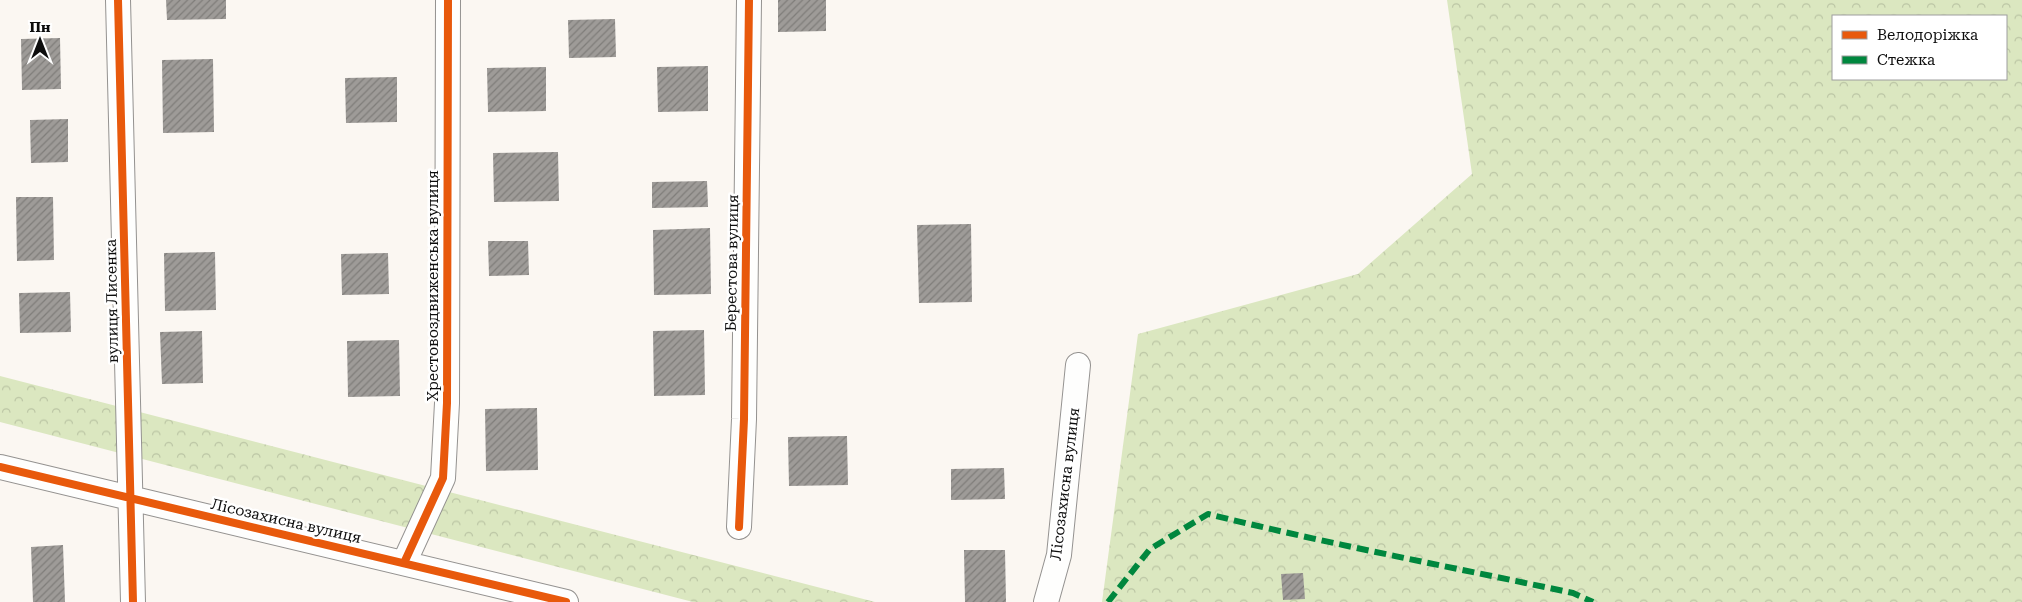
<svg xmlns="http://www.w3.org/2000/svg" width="2022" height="602" viewBox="0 0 2022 602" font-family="'Roboto Serif',serif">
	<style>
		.forest { fill: url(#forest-crowns); fill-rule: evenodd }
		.building { fill: url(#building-hatch) }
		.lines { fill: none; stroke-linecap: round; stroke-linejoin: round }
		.street-casing { stroke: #949290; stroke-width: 26 }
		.street { stroke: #fefefd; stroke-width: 24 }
		.quiet { stroke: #00873e; stroke-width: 6; stroke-dasharray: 12 6; stroke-linecap: butt }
		.cycleway-casing { stroke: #fff; stroke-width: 11 }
		.cycleway { stroke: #e8590c; stroke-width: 8 }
		.labels { text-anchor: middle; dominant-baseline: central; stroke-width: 5; stroke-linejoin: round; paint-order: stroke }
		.street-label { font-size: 15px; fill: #0d0d0d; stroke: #fff }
	</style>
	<defs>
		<pattern id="forest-crowns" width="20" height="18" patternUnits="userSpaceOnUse" patternTransform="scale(1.25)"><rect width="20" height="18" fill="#dbe7c0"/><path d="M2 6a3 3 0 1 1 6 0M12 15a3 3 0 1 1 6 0" fill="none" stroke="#bbc5a4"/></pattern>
		<pattern id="building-hatch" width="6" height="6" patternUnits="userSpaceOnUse" patternTransform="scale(1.25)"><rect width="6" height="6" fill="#9e9b98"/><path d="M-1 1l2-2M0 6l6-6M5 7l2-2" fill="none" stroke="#7f7d7a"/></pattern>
	</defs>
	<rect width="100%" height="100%" fill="#fbf7f2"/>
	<path class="forest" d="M1447 0H2022V602H1102L1138 334 1358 274 1472 174ZM1833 16H2006V79H1833Z
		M0 376 875 602H693L0 422Z"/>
	<path class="building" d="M166 0H226V19L167 20Z
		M778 0H826V31L778 32Z
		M615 19 616 57 569 58 568 20Z
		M60 38 61 89 22 90 21 39Z
		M213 59 214 132 163 133 162 60Z
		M708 66V111L658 112 657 67Z
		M546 67V111L488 112 487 68Z
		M397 77V122L346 123 345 78Z
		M68 119V162L31 163 30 120Z
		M558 152 559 201 494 202 493 153Z
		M707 181 708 207 652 208V182Z
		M16 197H53L54 260 17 261Z
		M971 224 972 302 919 303 917 225Z
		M710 228 711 294 654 295 653 230Z
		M488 241H528L529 275 489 276Z
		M215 252 216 310 165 311 164 253Z
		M388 253 389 294 342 295 341 254Z
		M70 292 71 332 20 333 19 293Z
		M704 330 705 395 654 396 653 331Z
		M202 331 203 383 162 384 160 332Z
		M399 340 400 396 348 397 347 341Z
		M537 408 538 470 486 471 485 409Z
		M847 436 848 485 789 486 788 437Z
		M1004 468 1005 499 951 500V469Z
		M63 545 65 602H33L31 547Z
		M964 550H1005L1006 602H965Z
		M1303 573 1305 599 1283 600 1281 574Z"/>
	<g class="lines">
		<g class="street-casing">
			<path id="street" d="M118 0 133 602
				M0 467 566 602
				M739 527 744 419 749 0
				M404 563 443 478 447 403 448 0
				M1046 602 1059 555 1078 365"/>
		</g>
		<use href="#street" class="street"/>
		<path class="quiet" d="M1108 602 1150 549 1208 514C1329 544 1451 567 1573 593L1593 602"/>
		<g class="cycleway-casing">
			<path id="cycleway" d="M118 0 133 602
				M0 467 566 602
				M739 527 744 419 749 0
				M404 563 443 478 447 403 448 0"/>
		</g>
		<use href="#cycleway" class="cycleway"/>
	</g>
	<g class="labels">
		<g class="street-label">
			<text transform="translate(732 263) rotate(-89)">Берестова вулиця</text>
			<text transform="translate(433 286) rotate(-90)">Хрестовоздвиженська вулиця</text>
			<text transform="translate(112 301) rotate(-91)">вулиця Лисенка</text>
			<text transform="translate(1065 484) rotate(-83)">Лісозахисна вулиця</text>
			<text transform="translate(286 521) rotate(13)">Лісозахисна вулиця</text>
		</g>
	</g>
	<rect x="1832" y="15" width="175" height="65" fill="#ffffff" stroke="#9e9e9e"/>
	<rect x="1842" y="31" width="25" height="8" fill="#e8590c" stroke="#9e9e9e"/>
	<text x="1877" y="40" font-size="15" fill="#0d0d0d">Велодоріжка</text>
	<rect x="1842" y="56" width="25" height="8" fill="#00873e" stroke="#9e9e9e"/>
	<text x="1877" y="65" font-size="15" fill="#0d0d0d">Стежка</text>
	<g transform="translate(40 40)" stroke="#ffffff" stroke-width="4" paint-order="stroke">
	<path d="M0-4L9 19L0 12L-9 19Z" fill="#0d0d0d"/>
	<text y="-8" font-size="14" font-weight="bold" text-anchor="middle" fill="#0d0d0d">Пн</text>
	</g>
</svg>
